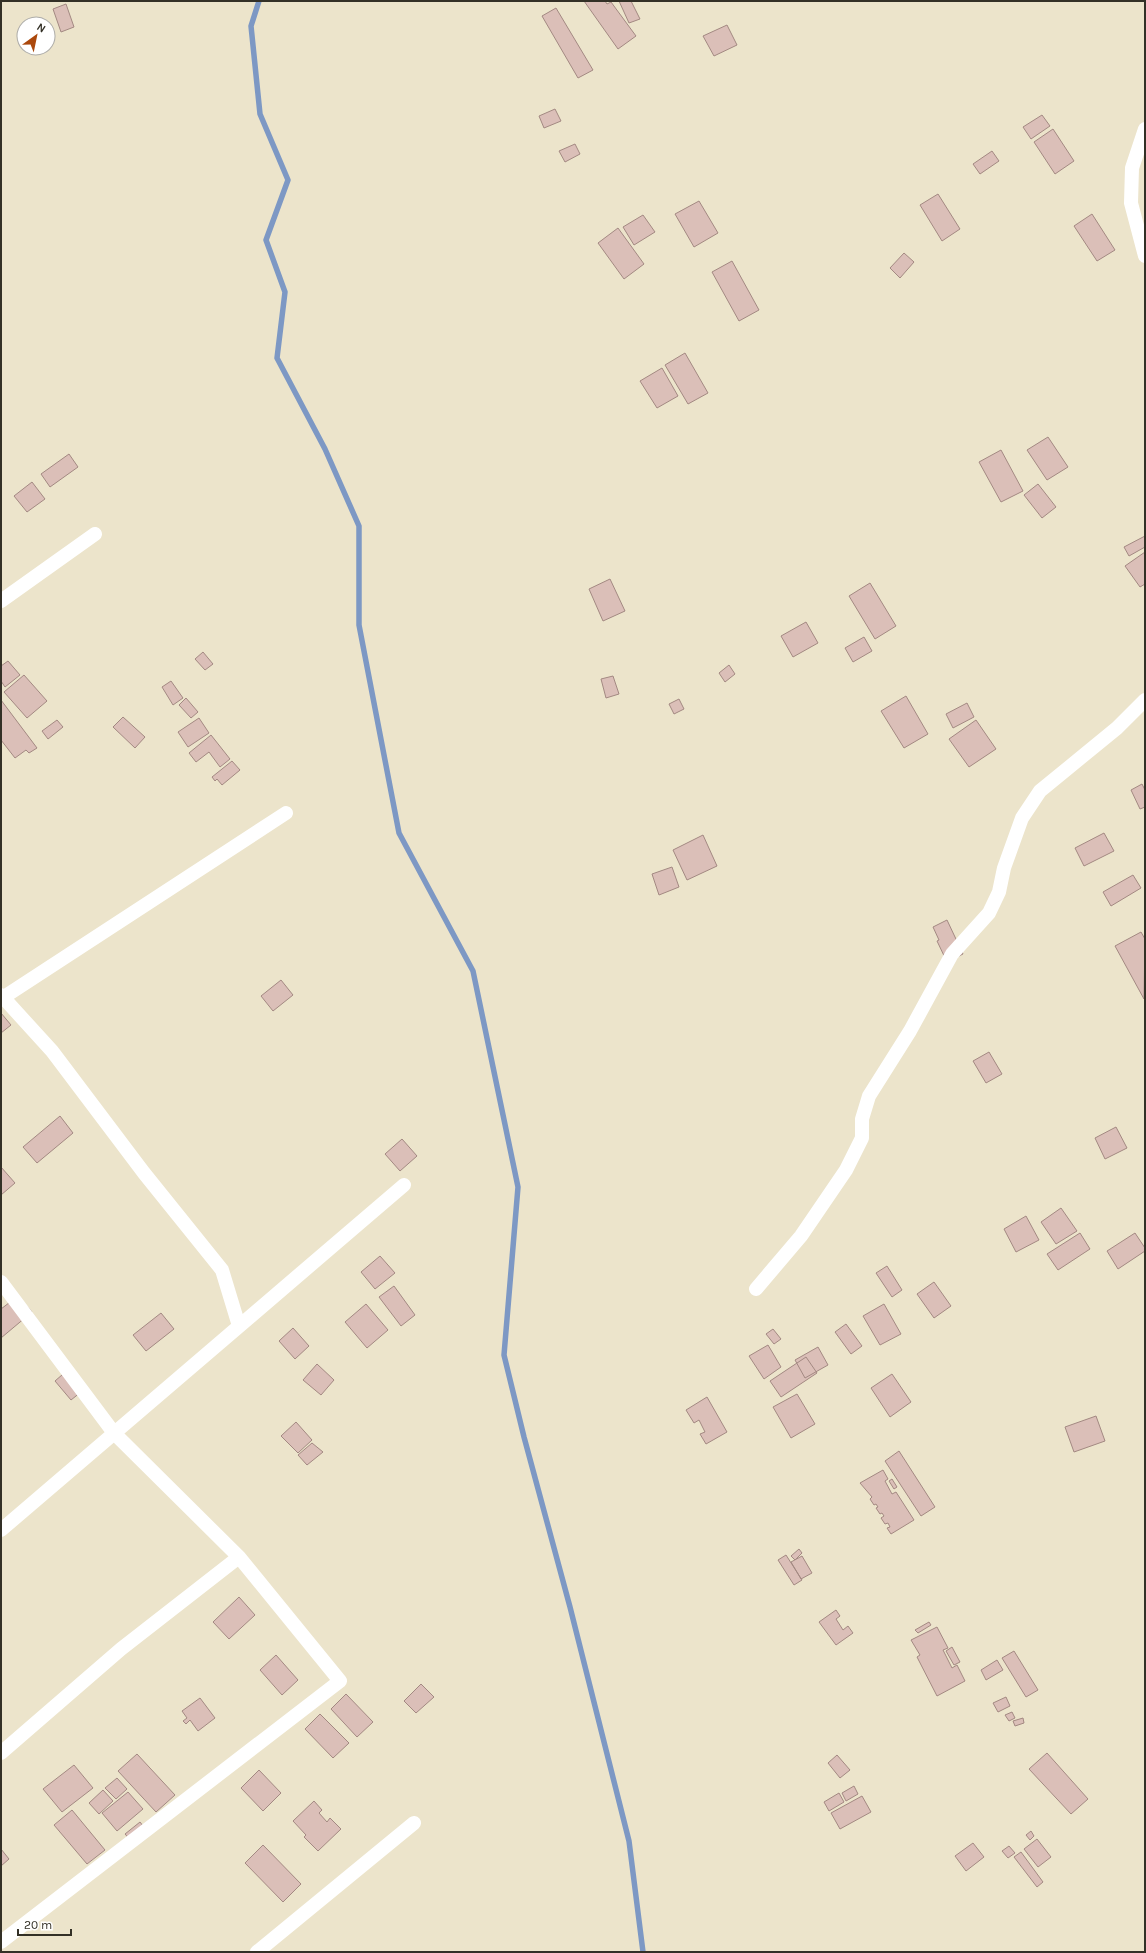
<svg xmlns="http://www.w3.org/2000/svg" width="1146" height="1953" viewBox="0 0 1146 1953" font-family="Karla,sans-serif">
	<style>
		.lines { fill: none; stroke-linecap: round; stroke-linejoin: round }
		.stream { stroke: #7d98c4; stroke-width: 5.5 }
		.building { fill: #dbbfb8; stroke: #a38982 }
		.street { stroke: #fff; stroke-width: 14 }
	</style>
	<rect width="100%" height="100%" fill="#ece4cb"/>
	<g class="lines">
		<path class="stream" d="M259 1 251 26 260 114 288 180 266 240 285 292 277 358 325 449 359 526V625L399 833 473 971 518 1187 504 1355 524 1437 570 1607 629 1841 643 1952"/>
	</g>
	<path class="building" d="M584 1H605L607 4 611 2 636 36 618 49Z
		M619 1H631L640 19 629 23Z
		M66 4 74 27 61 32 53 9Z
		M556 8 593 70 578 78 542 16Z
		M727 25 737 45 714 56 703 36Z
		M555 109 561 121 544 128 539 116Z
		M1042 115 1050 126 1031 139 1023 127Z
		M1053 129 1074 161 1055 174 1034 142Z
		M575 144 580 154 565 162 559 151Z
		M992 151 999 161 980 174 973 164Z
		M938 194 960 229 942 241 920 205Z
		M699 201 718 233 694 247 675 214Z
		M1092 214 1115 250 1097 261 1074 226Z
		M643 215 655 232 634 245 623 227Z
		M618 228 644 264 624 279 598 243Z
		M904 253 914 262 900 278 890 268Z
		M732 261 759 310 739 321 712 272Z
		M685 353 708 393 688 404 665 365Z
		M662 368 678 396 657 408 640 381Z
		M1048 437 1068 467 1047 480 1027 450Z
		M1001 450 1023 491 1001 502 979 462Z
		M69 454 78 467 50 487 41 474Z
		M32 482 45 499 27 512 14 496Z
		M1038 484 1056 507 1042 518 1024 495Z
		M1145 536V547L1129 556 1124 547Z
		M1145 552V584L1140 587 1125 566Z
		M610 579 625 611 603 621 589 589Z
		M870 583 896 626 875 639 849 596Z
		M806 622 818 643 793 657 781 636Z
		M864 637 872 651 853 662 845 648Z
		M203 652 213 664 205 670 195 659Z
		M8 661 20 675 5 687 1 681V666Z
		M729 665 735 674 725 682 719 673Z
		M24 675 47 701 27 718 4 692Z
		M613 676 619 694 606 698 601 679Z
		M171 681 183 698 173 705 162 687Z
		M906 696 928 734 904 748 881 711Z
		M186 698 198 712 191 718 179 705Z
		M679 699 684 709 674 714 669 704Z
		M1 700 37 748 29 753 26 750 15 758 1 740Z
		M967 703 974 717 953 728 946 714Z
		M123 717 145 737 135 748 113 727Z
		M199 718 209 733 188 747 178 732Z
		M57 720 63 727 48 739 42 731Z
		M976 720 996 749 969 767 949 739Z
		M211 735 230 759 220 767 209 752 196 762 189 753Z
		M232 761 240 770 222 785 217 779 215 781 212 777Z
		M1142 784 1145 790V807L1140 809 1131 790Z
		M1104 833 1114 851 1084 866 1075 848Z
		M703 835 717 866 687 880 673 850Z
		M672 867 679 887 659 895 652 874Z
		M1133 875 1141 888 1111 906 1103 892Z
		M947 920 963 954 947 962 937 941 939 940 933 927Z
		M1141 932 1145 939 1144 999 1115 946Z
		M281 980 293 995 273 1011 261 996Z
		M1 1013 11 1025 1 1033Z
		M989 1052 1002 1074 986 1083 973 1061Z
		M60 1116 73 1133 37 1163 23 1147Z
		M1116 1127 1127 1148 1105 1159 1095 1138Z
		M402 1139 417 1156 400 1171 385 1154Z
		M1 1167 15 1183 1 1195Z
		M1061 1208 1077 1231 1056 1244 1041 1222Z
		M1026 1216 1039 1240 1016 1252 1004 1229Z
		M1080 1233 1090 1249 1058 1270 1047 1254Z
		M1135 1233 1145 1248V1251L1118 1269 1107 1251Z
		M380 1256 395 1273 375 1289 361 1272Z
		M887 1266 902 1290 892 1297 876 1273Z
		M934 1282 951 1306 934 1318 917 1294Z
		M394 1286 415 1315 401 1326 379 1297Z
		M18 1296 32 1312 1 1338V1309Z
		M366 1304 388 1330 367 1348 345 1322Z
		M884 1304 901 1334 880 1345 863 1316Z
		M161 1313 174 1329 146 1351 133 1335Z
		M846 1324 862 1346 851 1354 835 1332Z
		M293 1328 309 1346 295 1359 279 1341Z
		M773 1329 781 1339 774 1344 766 1334Z
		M768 1345 781 1367 764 1379 749 1356Z
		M818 1347 828 1365 805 1378 795 1360Z
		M806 1357 817 1373 781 1397 770 1381Z
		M317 1364 334 1380 321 1395 303 1380Z
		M70 1368 86 1388 71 1400 55 1381Z
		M892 1374 911 1402 890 1417 871 1388Z
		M797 1394 815 1424 791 1438 773 1407Z
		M707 1397 727 1432 706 1444 700 1434 705 1432 699 1420 694 1423 686 1410Z
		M1096 1416 1105 1441 1074 1452 1065 1427Z
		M296 1422 312 1440 298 1453 281 1436Z
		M312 1443 323 1452 307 1465 298 1455Z
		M899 1451 935 1507 921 1516 885 1461Z
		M883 1470 888 1479 885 1481 892 1494 896 1492 914 1520 891 1534 887 1528 890 1527 888 1523 885 1524 881 1518 884 1516 882 1513 880 1514 876 1508 878 1507 876 1504 874 1505 870 1499 872 1497 860 1483Z
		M892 1479 897 1487 894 1489 889 1481Z
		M799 1549 802 1553 795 1560 791 1556Z
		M786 1555 802 1580 794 1585 778 1560Z
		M802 1556 812 1573 801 1579 791 1562Z
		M239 1597 255 1615 229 1639 213 1622Z
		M836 1610 840 1616 836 1619 843 1630 848 1626 853 1633 836 1645 819 1622Z
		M929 1622 931 1625 918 1633 915 1630Z
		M937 1627 948 1648 943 1650 952 1668 957 1665 965 1681 937 1696 917 1657 920 1655 911 1640Z
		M952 1647 960 1662 954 1665 946 1651Z
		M1014 1651 1038 1690 1026 1697 1002 1658Z
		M276 1655 298 1680 282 1695 260 1670Z
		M997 1660 1003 1670 986 1680 981 1670Z
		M421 1684 434 1697 416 1713 404 1701Z
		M346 1694 373 1722 357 1737 331 1709Z
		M1006 1697 1010 1706 998 1712 993 1703Z
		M200 1698 215 1718 198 1731 190 1720 186 1724 183 1721 187 1718 182 1711Z
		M1012 1712 1015 1718 1009 1721 1005 1715Z
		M320 1714 349 1743 333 1758 305 1729Z
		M1023 1718 1024 1723 1015 1726 1013 1721Z
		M1047 1753 1088 1799 1071 1814 1029 1769Z
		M137 1754 175 1795 156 1812 118 1771Z
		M837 1755 850 1770 840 1778 828 1763Z
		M74 1765 93 1788 62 1812 43 1789Z
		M259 1770 281 1793 263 1811 241 1788Z
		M117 1778 127 1789 116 1799 105 1788Z
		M854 1786 858 1794 846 1801 842 1793Z
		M103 1790 113 1801 99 1814 89 1803Z
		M128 1792 143 1809 117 1831 102 1813Z
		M839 1793 844 1802 829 1811 824 1802Z
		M862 1796 871 1812 840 1829 831 1813Z
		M314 1801 322 1810 319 1813 327 1822 330 1818 341 1829 318 1851 304 1837 306 1835 293 1821Z
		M72 1810 105 1850 87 1864 54 1825Z
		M140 1822 147 1831 133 1843 125 1834Z
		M1031 1831 1034 1836 1030 1840 1026 1835Z
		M1037 1839 1051 1857 1038 1867 1024 1849Z
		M973 1843 984 1857 966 1871 955 1856Z
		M263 1845 301 1884 283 1902 245 1863Z
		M1009 1846 1015 1853 1008 1858 1002 1851Z
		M1 1849 9 1859 1 1866Z
		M1021 1852 1043 1882 1037 1887 1014 1857Z"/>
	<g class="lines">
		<path class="street" d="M1145 129 1132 168 1131 203 1145 256
			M1 601 95 534
			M1 995 52 1051 144 1173 222 1270 239 1326
			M1 999 286 813
			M1 1282 114 1433 239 1557 340 1681 1 1942
			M756 1289 801 1236 846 1170 862 1138V1119L869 1096 910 1031 952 954 989 913 999 892 1004 868 1022 818 1040 791 1117 728 1145 700
			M1 1530 404 1185
			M1 1753 121 1649 239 1557
			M257 1952 414 1823"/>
	</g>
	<rect width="1146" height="1953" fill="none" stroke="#333026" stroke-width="4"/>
	<g transform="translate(36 36) rotate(33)"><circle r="19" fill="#ffffff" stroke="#adaca8"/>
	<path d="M0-3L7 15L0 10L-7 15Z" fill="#ab480c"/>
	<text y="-6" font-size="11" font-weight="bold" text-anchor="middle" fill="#333026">N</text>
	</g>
	<path d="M18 1929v6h53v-6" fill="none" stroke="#333026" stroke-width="2"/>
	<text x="24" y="1929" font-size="12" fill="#333026" stroke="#ffffff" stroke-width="3" paint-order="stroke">20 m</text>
</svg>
